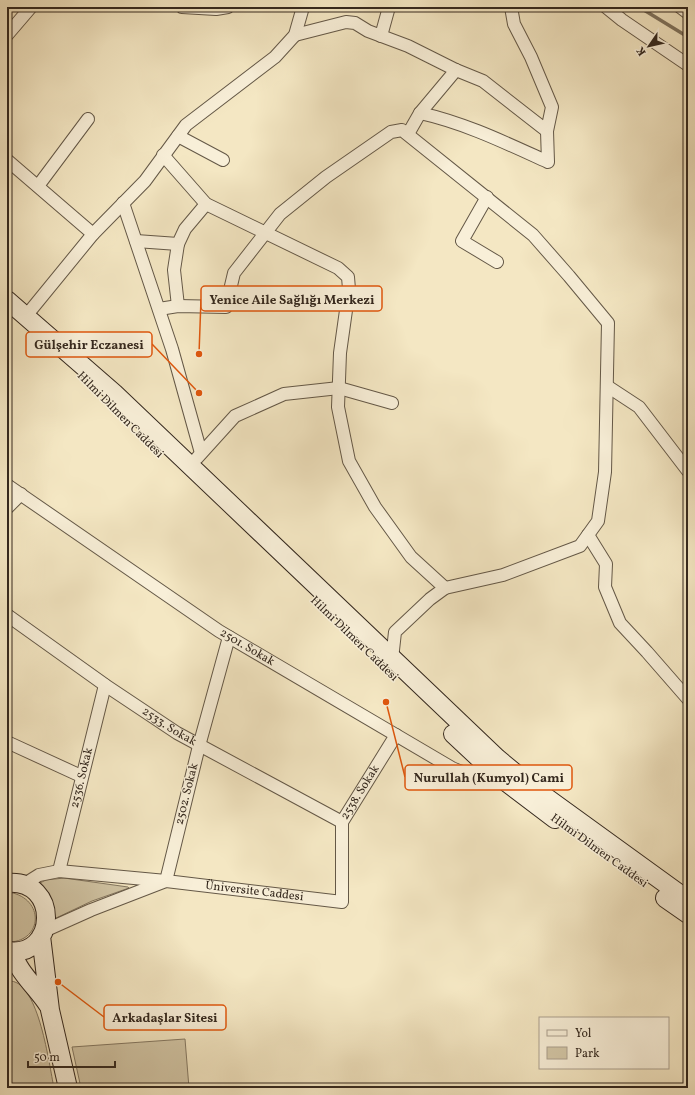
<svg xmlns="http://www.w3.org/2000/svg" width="695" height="1095" viewBox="0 0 695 1095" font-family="Vollkorn,serif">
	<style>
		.green { fill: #d3c7a7; stroke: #847862 }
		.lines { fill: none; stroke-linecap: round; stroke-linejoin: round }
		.stream { stroke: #80745f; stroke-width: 3.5 }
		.street-casing { stroke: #645847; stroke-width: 14 }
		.secondary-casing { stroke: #34281e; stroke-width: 20 }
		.street { stroke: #f8efd8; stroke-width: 12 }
		.secondary { stroke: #f8efd8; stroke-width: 18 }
		.labels { text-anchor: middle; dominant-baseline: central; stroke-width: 3; stroke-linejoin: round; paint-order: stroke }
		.street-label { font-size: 12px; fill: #34281e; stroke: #f8efd8 }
		.leader { fill: none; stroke: #df570d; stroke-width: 1.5 }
		.callout-dot { fill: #df570d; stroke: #f8efd8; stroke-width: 1.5 }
		.callout { fill: #f8efd8; stroke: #df570d; stroke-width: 1.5 }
		.callout-label { font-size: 13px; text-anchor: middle; font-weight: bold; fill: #34281e }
	</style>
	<rect width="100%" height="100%" fill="#f4e7c3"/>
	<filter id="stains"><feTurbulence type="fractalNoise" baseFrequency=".005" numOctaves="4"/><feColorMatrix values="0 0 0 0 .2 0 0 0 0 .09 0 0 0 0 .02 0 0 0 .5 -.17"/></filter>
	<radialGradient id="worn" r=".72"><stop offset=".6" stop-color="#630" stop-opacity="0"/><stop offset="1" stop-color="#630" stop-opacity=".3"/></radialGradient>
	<path class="green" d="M64 878 128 887 129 888 92 901 54 919 36 885 46 880Z
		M13 893C46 902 41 943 7 942V894Z
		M11 981C39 984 49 1064 54 1088H7V982Z
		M185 1039 189 1088H81L72 1047Z"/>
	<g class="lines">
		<path class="stream" d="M639 7 688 37"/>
		<g class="street-casing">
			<g id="street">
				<path d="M182 7 216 9 228 7"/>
				<path d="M606 7 622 20 688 65"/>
				<path d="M680 7 688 13"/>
				<path d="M7 35 31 7"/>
				<path d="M295 35 346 22 355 23 368 31 408 46 456 70 483 81 547 131 552 107 531 57 514 24 511 7"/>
				<path d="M381 36 389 7"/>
				<path d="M420 113C465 123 506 143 548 162L547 131"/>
				<path d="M408 134 420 113 456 70"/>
				<path d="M178 136 223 160"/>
				<path d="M163 155 206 204 338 268 348 277 349 289 340 353 338 407 349 461 375 507 411 557 445 588"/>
				<path d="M7 160 93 234"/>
				<path d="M38 186 88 119"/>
				<path d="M487 197 462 241 497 262"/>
				<path d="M123 203 172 349 201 453"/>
				<path d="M136 241 178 244 185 229 206 204"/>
				<path d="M178 244 174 270 178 306"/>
				<path d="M159 309 178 306 226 307 234 273 280 214 326 177 391 132 402 130 533 235 569 276 608 323 605 472 598 521 580 546 503 575 445 588 430 599 395 632 392 659"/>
				<path d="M26 316 93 234 145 181 186 125 275 57 295 35 303 7"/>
				<path d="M607 386 639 407 688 471"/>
				<path d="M197 458 235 416 284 394 339 388 392 403"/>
				<path id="s1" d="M7 485 219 631 452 768C469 776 480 776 493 762"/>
				<path d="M7 508 21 494"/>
				<path d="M588 535 606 564 605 587 620 623 647 652 688 699"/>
				<path id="s2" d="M7 615 105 685 177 733 342 822"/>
				<path id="s3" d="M229 637 199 746 166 881 342 902V822L396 735"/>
				<path d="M7 742 81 776"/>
				<path id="s4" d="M59 871 105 685"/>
				<path d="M23 885 39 875 59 871 166 881 91 910 44 931"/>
			</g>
		</g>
		<g class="secondary-casing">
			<path id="secondary" d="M7 300 114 393 497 758 532 787 688 900
				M453 734 497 775 555 819
				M7 883C60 878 58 959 7 951
				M665 898 688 914
				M41 936 50 1010 68 1088
				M13 952C16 970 38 989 48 1005"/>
		</g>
		<use href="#street" class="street"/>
		<use href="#secondary" class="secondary"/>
	</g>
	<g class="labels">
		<g class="street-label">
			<text transform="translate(120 415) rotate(45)">Hilmi Dilmen Caddesi</text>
			<text transform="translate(354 639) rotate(44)">Hilmi Dilmen Caddesi</text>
			<text stroke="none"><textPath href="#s1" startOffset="290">2501. Sokak</textPath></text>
			<text stroke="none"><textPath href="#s2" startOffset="197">2533. Sokak</textPath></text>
			<text stroke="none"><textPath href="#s4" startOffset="96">2536. Sokak</textPath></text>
			<text stroke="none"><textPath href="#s3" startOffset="544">2538. Sokak</textPath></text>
			<text transform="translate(187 794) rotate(-76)">2502. Sokak</text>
			<text transform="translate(599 851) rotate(36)">Hilmi Dilmen Caddesi</text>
			<text stroke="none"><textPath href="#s3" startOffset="341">Üniversite Caddesi</textPath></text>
		</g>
	</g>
	<path class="leader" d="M199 354L201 299M199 393L152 344M386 702L405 777M58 982L104 1017"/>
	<g class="callout-dot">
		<circle cx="199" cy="354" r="4"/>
		<circle cx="199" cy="393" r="4"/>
		<circle cx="386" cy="702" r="4"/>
		<circle cx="58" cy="982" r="4"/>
	</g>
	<g class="callout">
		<rect x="201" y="286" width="181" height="25" rx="4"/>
		<rect x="26" y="332" width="126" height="25" rx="4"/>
		<rect x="405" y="765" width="167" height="25" rx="4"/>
		<rect x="104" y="1005" width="122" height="25" rx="4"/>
	</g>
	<g class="callout-label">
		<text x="292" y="304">Yenice Aile Sağlığı Merkezi</text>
		<text x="89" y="349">Gülşehir Eczanesi</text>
		<text x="489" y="782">Nurullah (Kumyol) Cami</text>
		<text x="165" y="1022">Arkadaşlar Sitesi</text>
	</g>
	<rect width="695" height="1095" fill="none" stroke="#f4e7c3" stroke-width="24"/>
	<rect x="8" y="8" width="679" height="1079" fill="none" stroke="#34281e" stroke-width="2"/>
	<rect x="12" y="12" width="671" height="1071" fill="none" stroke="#34281e"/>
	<rect x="539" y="1017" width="130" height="52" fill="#f8efd8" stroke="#aa9f8e"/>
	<rect x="547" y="1030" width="20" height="6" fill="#f8efd8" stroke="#aa9f8e"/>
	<text x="575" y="1037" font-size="12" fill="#34281e">Yol</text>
	<rect x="547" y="1047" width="20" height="12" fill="#d3c7a7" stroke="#aa9f8e"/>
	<text x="575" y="1057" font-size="12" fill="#34281e">Park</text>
	<g transform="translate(649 46) rotate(236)" stroke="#f8efd8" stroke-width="3" paint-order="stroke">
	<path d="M0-3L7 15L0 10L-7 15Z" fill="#34281e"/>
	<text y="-6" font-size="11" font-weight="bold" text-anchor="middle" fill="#34281e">K</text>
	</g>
	<path d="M28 1061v6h87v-6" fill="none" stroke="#34281e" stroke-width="2"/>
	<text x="34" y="1061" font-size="12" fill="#34281e" stroke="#f8efd8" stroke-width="3" paint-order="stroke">50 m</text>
	<rect width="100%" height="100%" filter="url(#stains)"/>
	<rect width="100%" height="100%" fill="url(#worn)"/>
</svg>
